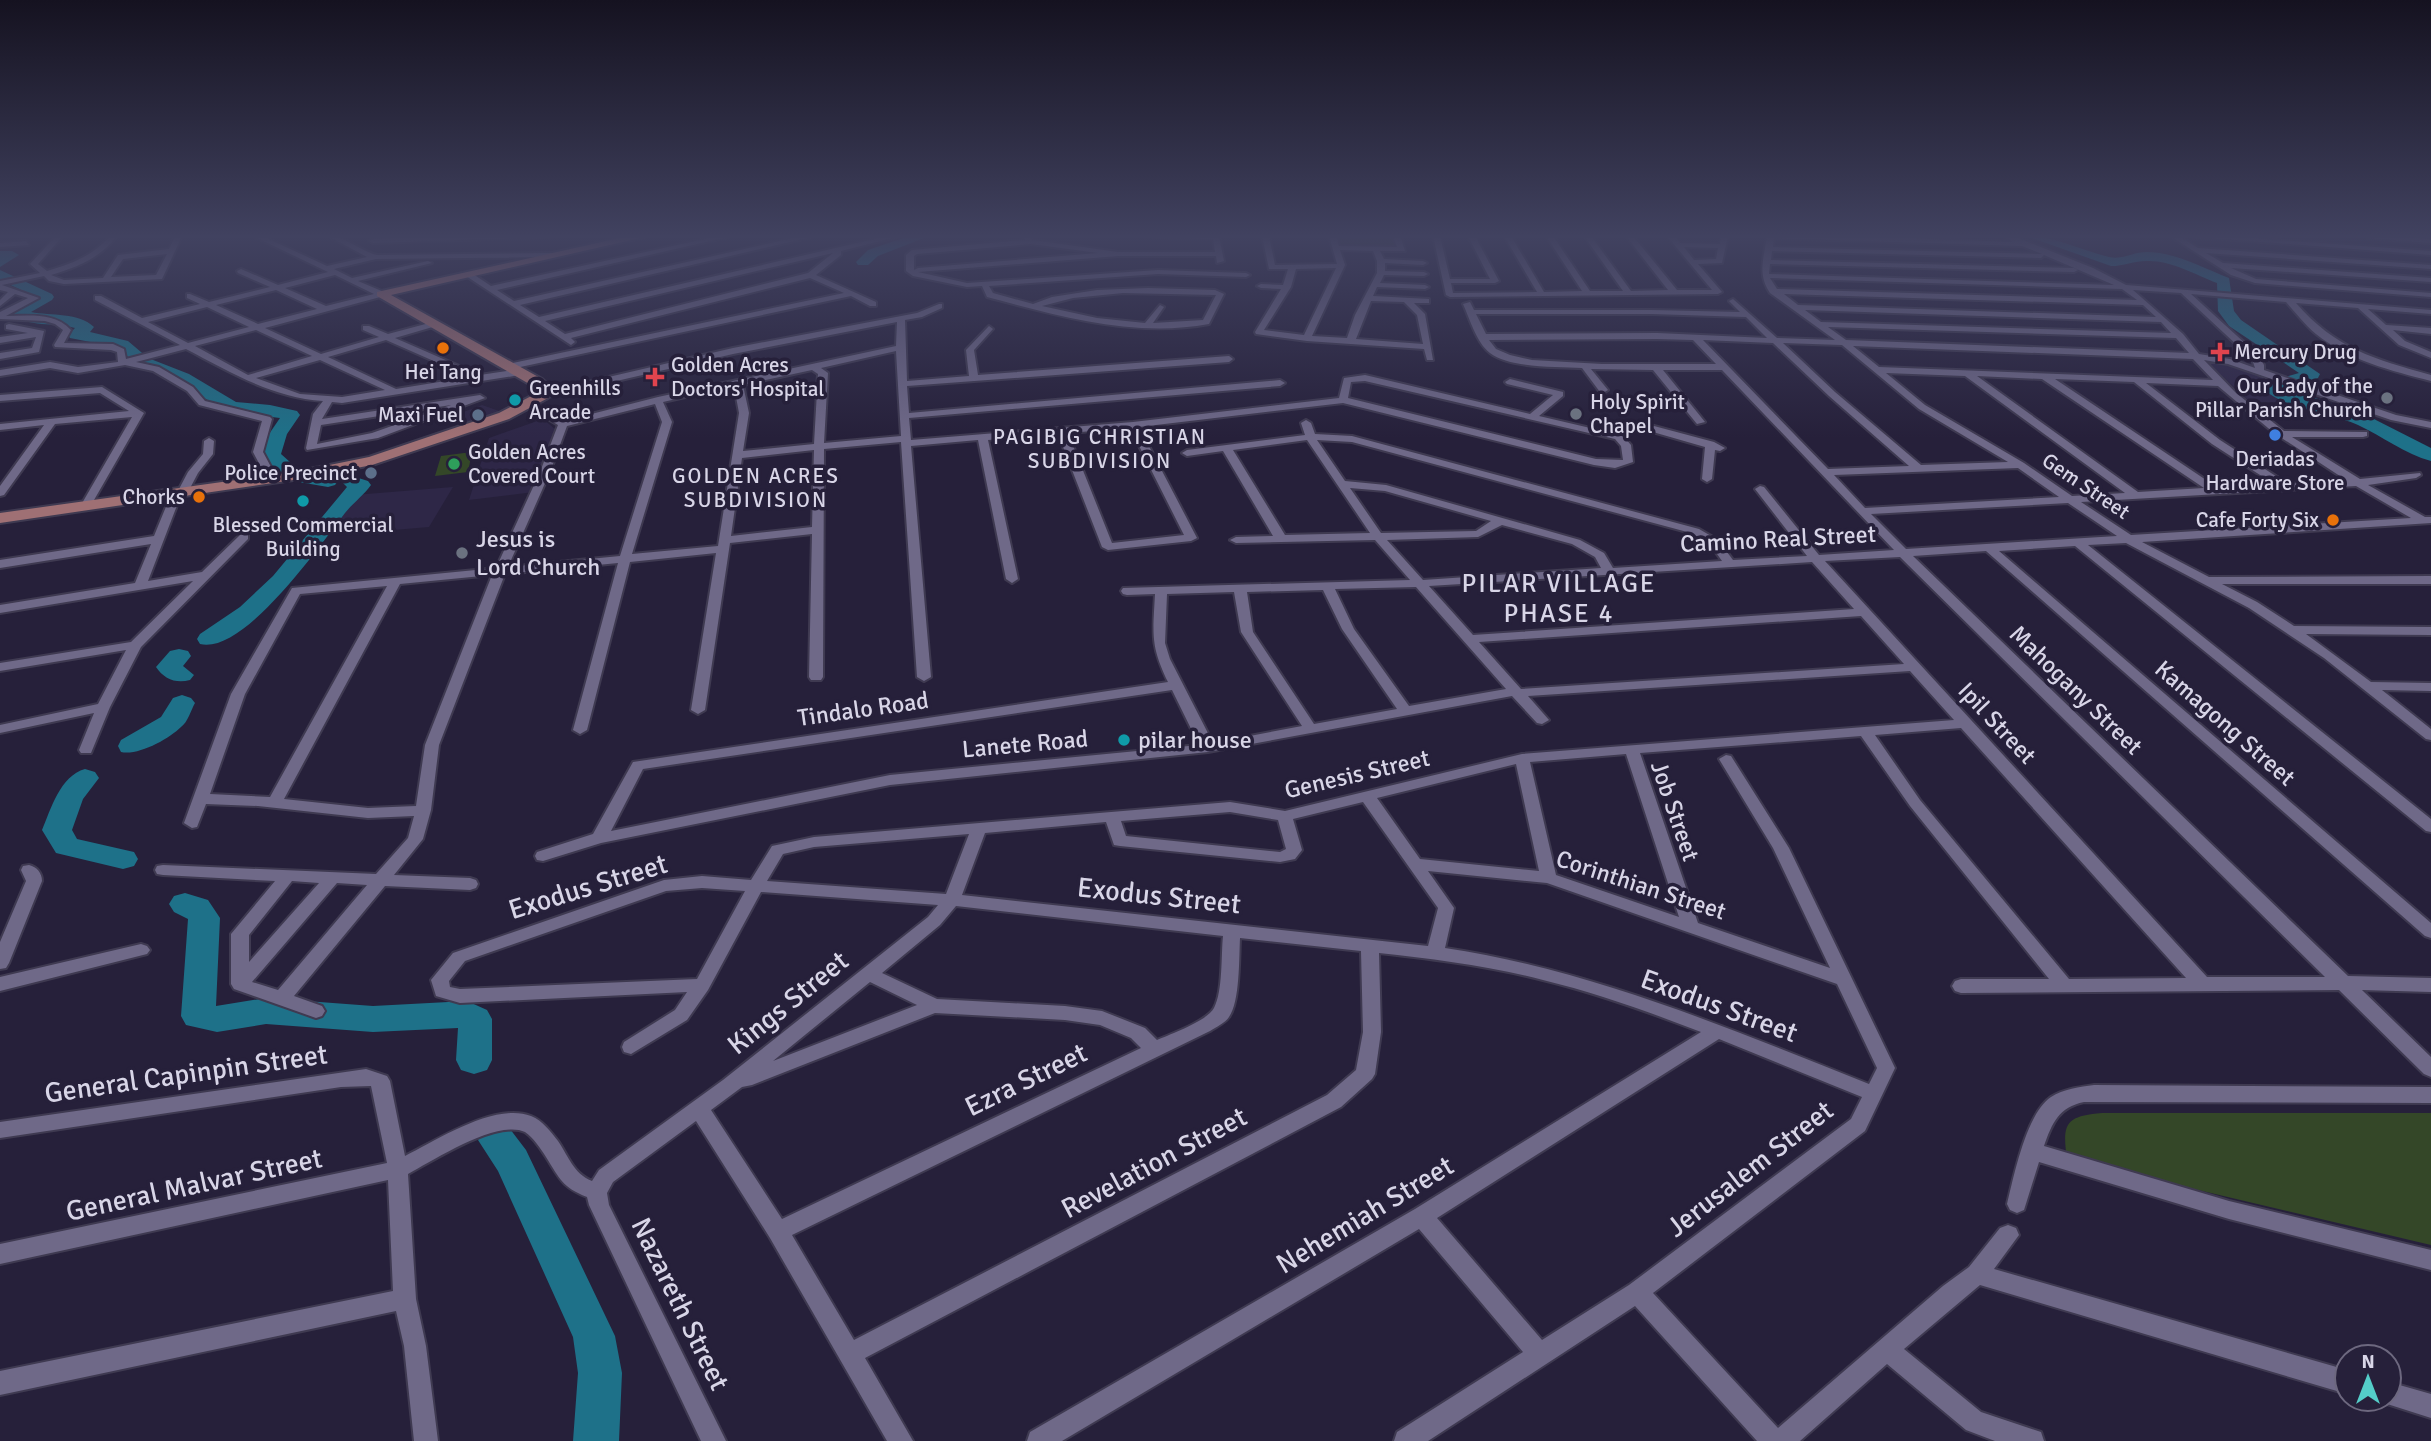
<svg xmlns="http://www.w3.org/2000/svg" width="2431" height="1441" viewBox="0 0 2431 1441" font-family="Signika,sans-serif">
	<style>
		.built { fill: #2e2747 }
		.green { fill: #344728 }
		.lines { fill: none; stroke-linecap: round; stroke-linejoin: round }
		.river { fill: #1e7189; fill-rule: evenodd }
		.minor-casing { stroke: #3f3a51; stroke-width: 4 }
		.major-casing { stroke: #3f3a51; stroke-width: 4 }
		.minor { fill: #6f6988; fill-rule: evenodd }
		.major { fill: #9f7074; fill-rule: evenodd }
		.food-dot { fill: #e8710a; stroke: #26203a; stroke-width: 2.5 }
		.health-dot { fill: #e0444e; stroke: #26203a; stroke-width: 2.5 }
		.worship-dot { fill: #6b7280; stroke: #26203a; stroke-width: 2.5 }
		.culture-dot { fill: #0f9aa8; stroke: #26203a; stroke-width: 2.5 }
		.service-dot { fill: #5c6f8a; stroke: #26203a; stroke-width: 2.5 }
		.shop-dot { fill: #3f7fe0; stroke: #26203a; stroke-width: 2.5 }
		.leisure-dot { fill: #2e9e5b; stroke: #26203a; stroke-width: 2.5 }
		.labels { text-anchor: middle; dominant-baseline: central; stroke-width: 7; stroke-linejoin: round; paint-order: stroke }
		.far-poi-label { font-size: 21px; fill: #d8d5e7; stroke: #26203a; text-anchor: start }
		.far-neighbourhood-label { font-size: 21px; letter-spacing: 2px; fill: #d8d5e7; stroke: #26203a }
		.far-street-label { font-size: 21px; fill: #d8d5e7; stroke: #26203a }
		.poi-label { font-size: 24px; fill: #d8d5e7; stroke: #26203a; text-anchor: start }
		.street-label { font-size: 24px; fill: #d8d5e7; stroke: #26203a }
		.neighbourhood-label { font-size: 26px; letter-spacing: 2px; fill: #d8d5e7; stroke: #26203a }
		.near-street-label { font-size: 28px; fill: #d8d5e7; stroke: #26203a }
	</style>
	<rect width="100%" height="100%" fill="#26203a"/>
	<path class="built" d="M2209 358 2274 378 2266 386 2295 402H2250L2204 359Z
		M482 405 505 413 473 425 450 417Z
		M543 419 556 430 534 492 469 500 489 438Z
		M453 487 429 527 324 536 354 495Z"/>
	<path class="green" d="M1338 236H1393L1398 247 1341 246Z
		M472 452 468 472 435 476 441 456Z
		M2102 1113H2431V1245L2067 1159C2062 1124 2065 1116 2102 1113Z"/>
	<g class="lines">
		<path class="river" d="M909 236H929L878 256 868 265H858L856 262 868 250Z
			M2026 236C2056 236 2080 250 2109 257 2123 260 2133 252 2146 252 2175 252 2203 268 2229 278L2234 311 2241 320 2320 374 2318 378 2286 388 2368 416 2431 448V461C2405 454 2382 436 2358 425 2333 413 2279 408 2262 387L2265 383 2299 373 2229 326 2218 311 2217 283C2196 275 2172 261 2149 261 2137 260 2124 266 2111 266Z
			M0 251H12L19 255 0 267Z
			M0 270 52 294 54 297 52 300 31 312C51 316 79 312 94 327L90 332 128 341 148 358 189 374 236 402 270 405 297 411 300 415 287 434 281 454 300 471 335 477 338 481 335 485 328 487 287 480 264 459 261 455 269 434 280 418 226 411 177 382 136 366 116 347 70 338 68 335 75 328C55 322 27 328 11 313L14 310 36 297 0 280Z
			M352 476 368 481 371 485C364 495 353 503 345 513 321 544 244 655 200 644L197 639 200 634 240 607 273 576 347 487 342 482 345 478Z
			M179 649 188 651 191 656 183 666 194 675 190 680C176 684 164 679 156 667L170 651Z
			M182 695 191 698 195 703C191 710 188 722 181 727 169 739 138 756 121 752L118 746 121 740 161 717 173 698Z
			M85 769 95 772 99 778 83 799 72 830 77 839 134 852 138 859 134 866 123 869 56 853 42 830C51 809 60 776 85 769Z
			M185 893 208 900 220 918 216 1006 266 998 373 1006 467 1001 487 1010 492 1019V1060L487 1070 474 1074 461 1070 456 1060 458 1028 373 1032 266 1024 217 1032 186 1025 181 1016 188 919 174 912 169 904 174 896Z
			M497 1124 510 1129 526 1150 615 1336 622 1373 619 1441H573L578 1373 573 1337 498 1171 478 1140 484 1129Z"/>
		<g class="minor-casing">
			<path id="minor" d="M56 236H63L38 264 47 271C71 264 93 256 110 236H117C100 258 78 267 51 275L64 280 103 278 118 255 169 249 175 236H182L162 279 64 284 49 281 44 276 2 285 39 298 6 316C29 316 54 312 71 330L64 343 113 344 124 349 126 359 180 345 95 300V296H101L142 318 200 304 187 298V294H190L209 302 270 287 238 273 237 271 241 269 278 285 328 272 253 236H262L327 266 367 257 328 236C345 236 360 251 377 255L551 253 555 255 551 257 376 259 334 269 352 278 428 261 432 263 358 281 384 292V296L265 328 321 354 379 337 363 330V326H369L388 334 433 322 437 324 436 326 395 338 480 375 520 369 525 372 520 375 342 403 332 402 322 419 480 395 485 398 378 438 307 450 306 448 313 414 323 401C273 398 230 372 186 349L136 362 159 367 193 387 205 401 270 417 272 419 263 452 271 467V479L266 482 261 479V467L253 452 262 421 199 405 187 391 153 371 125 365 78 373 50 368 0 376V370L50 362 78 367 118 362 117 352 111 350 55 347 54 345 63 330 55 324 45 321 0 319V312L28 298 15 294 0 306V300L8 292 0 290V281L40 273 30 264ZM167 254 156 275 111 277 123 259ZM335 275 374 294 326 306 285 288ZM276 290 317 309 258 324 216 305ZM207 307 249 327 188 343 148 322ZM256 330 312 356 248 375 195 346ZM386 340 470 377 396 389 328 357ZM320 360 385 390 342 397 300 394 256 378ZM451 405 372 433 317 444 321 425Z
				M472 236H570L373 243 369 241 373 239Z
				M718 236H732L497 290 514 301 802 236H816L520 305 539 317 887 236H900L841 251V255L816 275 876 302V306H870L851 296 511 369 507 366 508 364 844 293 810 278 571 338 575 342 571 345 463 274 470 272 491 286ZM833 253 808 273 565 334 545 321Z
				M1023 236H1029L1033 240 1118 252H1215L1213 239 1130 236H1219L1224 261 1217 263 1216 256H1118L918 272 967 283 1158 270 1246 273 1250 275 1246 277 1158 274 989 286 993 293 1033 304 1052 297 1097 290 1148 288 1215 290 1224 294 1209 324C1134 338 1059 316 987 297L982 286 967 287 913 276 906 271V255L912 250 1025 240ZM1031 244 1098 253 918 268 914 270V256L917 254ZM1123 293 1216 295 1203 320 1153 323 1164 307 1160 305 1145 323 1097 318 1042 306 1073 298Z
				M1262 236H1269L1275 265 1337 264 1329 236H1336L1339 246 1397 247 1393 236H1400L1405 251H1380L1384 259 1423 261 1427 263 1423 265 1385 263V271L1424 272 1428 274 1424 276 1384 275 1380 283 1425 285 1429 287 1425 289 1377 287 1373 296 1429 299V303H1414L1425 314 1433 360H1427L1424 349 1307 341 1256 334 1255 332 1281 289 1261 288 1257 286 1261 284 1283 285 1288 269H1269ZM1340 250 1373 251 1377 261V273L1355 315 1347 338 1312 336 1345 265ZM1336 268 1304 335 1264 330 1291 287 1296 269ZM1371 301 1404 302 1417 315 1423 344 1356 339Z
				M1433 236H1440L1450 279H1490L1468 236H1475L1499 281 1495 283H1451L1453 293 1537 292 1504 236H1511L1544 292 1582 291 1546 236H1553L1590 291H1623L1584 236H1591L1631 291 1668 290 1626 236H1633L1677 290H1712L1667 236H1674L1680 243 1720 244 1721 236H1728L1722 263 1698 264 1722 292 1718 294 1450 297 1446 295ZM1684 247 1718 248 1716 259 1694 260Z
				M1767 236H1849L2013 242 2004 236H2013L2093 268 2126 285 2431 310V314L2368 309 2386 325 2431 328V334L2393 330 2405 341 2431 352V358L2399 345 2358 308 2296 303C2336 349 2374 359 2431 375V381C2392 371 2348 360 2316 334 2305 325 2296 313 2286 302L2191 294 2259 356 2264 365V370L2396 415 2431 422V428L2391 420 2228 364 2204 360 2236 393 2284 431 2367 432V436L2363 437H2292L2360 479 2420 473 2421 475 2416 478 2368 485 2425 517H2431V523L2142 542 2209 577 2431 576V584H2222L2257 602 2294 626 2431 627V635L2306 634 2371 682 2431 683V691L2382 690 2431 729V740L2426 739 2324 658 2249 608 2126 543 2088 545 2431 819V832L2426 831 2075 546 1999 551 2431 923V938L2425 936 1986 551 1913 556 2348 976 2431 978V992L2362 990 2431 1057V1077L2424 1074 2339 990 1961 993 1955 991 1952 986 1955 981 1961 979H2049L1910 806 1861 736 1640 753 1698 923 1830 968 1773 848 1719 759 1726 755 1731 756 1789 848 1895 1068 1865 1131 1653 1293 1778 1428 1943 1286 1969 1267 2000 1228 2008 1225 2016 1228 2019 1235 1994 1269 2347 1370V1394L1980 1285 1904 1349 1981 1412 2041 1432 2044 1441H1995L1966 1430 1887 1364 1800 1441H1757L1635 1306 1428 1441H1394L1397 1432 1523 1352 1419 1229 1062 1441H1027L1030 1432 1415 1209 1701 1032C1649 1012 1597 993 1543 980 1489 966 1434 959 1379 953L1381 1032 1375 1074 1372 1079 1341 1107 865 1358 913 1441H887L770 1238 696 1121 613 1182 607 1193 609 1205 726 1441H701L589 1205 587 1197C562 1187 560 1179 546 1157 541 1149 533 1137 525 1132 497 1119 434 1160 408 1174L416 1299 426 1346 438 1441H414L404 1346 396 1311 0 1395V1371L393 1291 388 1180 0 1264V1244L387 1163 371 1086 341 1087 0 1138V1122L366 1069 387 1076 390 1081 405 1156C437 1140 495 1102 531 1116 543 1121 550 1131 558 1141 569 1157 573 1173 592 1181L599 1170 723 1080 928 917 938 905 761 892 708 990 687 1020 631 1054 624 1052 622 1047 624 1042 675 1010 687 992 460 1003 436 996 431 980 453 953 664 880 702 876 751 880 772 846 814 837 1230 802 1285 811 1522 754 1954 720 1910 671 1528 696 1549 720 1542 724 1537 723 1512 696 1208 752 890 785 601 843 543 861 537 860 535 856 537 852 593 834 633 762 1168 682C1150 645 1153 634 1155 594L1127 595 1123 594 1121 591 1123 588 1410 580 1375 540 1236 543 1230 540 1236 537 1273 536 1223 451 1187 456 1182 453 1187 450 1305 435 1301 423 1306 420 1311 423 1315 434 1352 436 1699 529 1718 540 1733 560 1807 556 1755 489 1760 486 1764 487 1819 555 1894 550 1722 370H1663L1705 422 1697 424 1653 370 1591 369 1608 390 1603 393 1600 392 1582 368C1557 367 1509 368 1490 353 1476 342 1470 319 1463 304L1470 302 1474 310H1652L1740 312 1729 301 1733 299 1777 338 1835 340 1770 293C1757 274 1764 258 1767 236ZM1774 238 2022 246 2042 254 1773 247ZM1772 251 2041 258 2044 255 2114 285 1769 274 1770 264 2074 272 2078 270 2074 268 1771 260ZM1770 278 2122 289 2137 300 1777 289ZM2133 290 2181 293 2252 359 2255 368 2230 359 2199 354 2183 334ZM1784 294 2143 305 2156 317 1798 305ZM1805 310 2161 322 2171 333 1821 322ZM1476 314H1652L1746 317 1767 338 1657 333 1486 334ZM1828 327 2176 338 2189 353 1846 340ZM1657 339 1693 340 1716 364H1602L1532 360 1510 355 1496 349 1489 340ZM1703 340 1773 343 1829 396 1909 466 1828 469ZM1783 343 1842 345 1919 409 2008 462 1921 465 1835 392ZM1853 346 2193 359 2213 380 1879 367ZM1886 373 1965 376 2125 493 2072 496 2024 463 1925 405ZM1977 376 2042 379 2204 488 2138 492ZM2055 379 2134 382 2212 444 2274 484 2218 488ZM2146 383 2218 386 2274 433 2346 480 2288 484 2220 440ZM1307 440 1370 533 1285 535 1233 450ZM1317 440 1352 442 1691 533 1710 544 1722 561 1613 568 1604 553 1580 540 1386 485 1345 481ZM2018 468 2059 497 1865 508 1834 475ZM2356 486 2411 518 2131 535 2081 502ZM1350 488 1385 491 1491 521 1476 531 1381 533ZM2068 503 2117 536 1906 549 1871 514ZM1502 525 1572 544 1595 557 1601 568 1423 580 1387 540 1478 537ZM1900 557 2325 977H2207L1825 561ZM1812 562 1854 609 1473 635 1429 586ZM1416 587 1506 689 1409 706 1354 629 1335 589ZM1323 590 1342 629 1397 709 1314 724 1253 632 1247 592ZM1234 592 1241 632 1302 726 1213 743 1170 659 1165 643 1167 594ZM1861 616 1904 664 1521 689 1479 642ZM1172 690 1199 745 890 775 611 831 643 769ZM1961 728 2186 978 2069 979 1920 800 1875 735ZM1626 754 1679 917 1556 875 1530 762ZM1516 764 1539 871 1420 859 1377 798ZM1363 802 1438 908 1428 946 962 895 985 833 1106 822 1114 845 1120 846 1280 862 1295 859 1302 850 1293 819ZM1230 812 1278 820 1286 849 1280 852 1126 836 1121 821ZM969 834 946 894 767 881 783 854 814 847ZM1428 871 1547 883 1837 984 1877 1068 1869 1084C1730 1029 1593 970 1445 948L1454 908ZM702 888 745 891 697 979 460 989 450 987 449 981 465 961 666 891ZM956 906 1223 936C1221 955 1223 991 1214 1008 1207 1021 1171 1034 1157 1040L1145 1028 1102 1011 1065 1006 937 999 882 973 940 925ZM1240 938 1361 951 1363 1032 1356 1070 1327 1095 854 1340 792 1235 1210 1031C1216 1027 1225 1023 1229 1017 1240 1002 1239 957 1240 938ZM870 982 917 1005 773 1061ZM935 1013 1065 1020 1100 1025 1131 1038 1141 1048 782 1219 711 1110 742 1087 752 1085ZM1719 1039 1862 1097 1851 1119 1629 1285 1542 1340 1437 1218Z
				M2170 236H2179L2198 248 2431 265V269L2206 253 2223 263 2431 278V282L2231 268 2256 279 2431 293V297L2255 283 2231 275Z
				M2184 236H2222L2431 251V255Z
				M2366 236 2431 239V243L2369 238Z
				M26 241 29 245 0 247V243Z
				M939 304H942V308L922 317 905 320 907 381 969 376 966 350 989 326 993 329 974 350 978 375 1229 356 1233 359 1229 362 907 386 909 413 1280 380 1285 383 1280 386 909 418 911 440 1133 422 1339 398 1344 378 1365 375 1530 414 1553 395 1507 384 1505 382 1510 379 1563 392V396L1539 416 1616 434 1628 424 1639 422 1714 442 1725 448 1720 451 1715 450 1712 479 1707 482 1702 479 1705 447 1639 428 1634 429 1624 437 1631 445 1633 462 1615 468 1594 465 1343 403 1139 427 1197 538 1191 541 1108 550 1102 547 1058 434 988 440 1018 579 1012 583 1006 579 978 440 911 446 931 677 924 681 917 677 901 442 824 449 823 677 821 680H811L809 677 812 534 730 543 705 710 698 714 691 710 716 553 630 562 587 730 580 734 573 730 618 563 505 574 439 745 431 810 423 839 394 875 470 878 476 880 478 884 476 888 470 890 385 886 294 996 322 1006 325 1011 322 1016 316 1018 234 989 231 984V934L275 881 163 875 157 874 155 870 157 866 163 865 376 874 408 838 414 816 368 818 258 806 206 804 197 827 192 828 184 823 231 694 292 588 496 568 540 472 558 425 527 406V402H533L564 421 658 397 896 346 897 322 733 354 543 398 540 397V393L733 348 917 313ZM896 351 901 436 824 443 828 373 821 368ZM812 370 818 374 814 444 743 451 749 413 743 385ZM1365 381 1615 439 1621 446 1623 460 1596 459 1348 398 1351 382ZM734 386 739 413 718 546 632 554 672 422 663 402ZM655 404 662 422 620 556 508 567 550 472 567 426ZM1130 428 1184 535 1112 543 1068 433ZM814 450 812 527 731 536 742 458ZM492 575 425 745 416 806 368 808 284 799 400 584ZM387 586 270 797 210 794 245 694 300 594ZM292 881 319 883 249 962V935ZM337 883 367 885 278 990 252 982Z
				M9 324 44 331 39 352 0 359V353L32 348 36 337 0 343V337L28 333 6 329V325Z
				M102 387 144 413 90 507 86 508 81 505 132 417 55 424 4 495 0 496V486L44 425 0 430V424L129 411 100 393 0 401V395Z
				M209 438 214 441 213 454 198 473 187 494 181 495 148 581 202 572 240 535H248V539L141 647 110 707 91 753H81L79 750 94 713 0 733V725L98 704 126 650 0 671V663L131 642 193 581 0 613V605L135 583 151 544 0 568V560L154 536 172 492 179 489 188 472 203 454 204 441Z
				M29 865C37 867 42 873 42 881L9 963 6 968 0 969V942L26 881 21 870 23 866Z
				M141 944 147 946 150 950 147 954 0 991V977Z
				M2094 1085 2431 1087V1103L2084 1102C2059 1107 2052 1123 2044 1146L2229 1201 2431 1250V1270L2229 1219 2039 1162 2024 1210 2017 1213 2010 1210 2007 1204C2014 1176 2026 1114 2051 1097 2063 1089 2080 1087 2094 1085Z
				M2389 1382 2431 1394V1418L2381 1402 2379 1399H2389Z"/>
		</g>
		<g class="major-casing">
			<path id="major" d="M629 236H649L391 295 542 379 548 385V398L509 419 372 465 300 479 0 523V513L300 471 369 457 499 413 537 393 538 389 377 296V292Z"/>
		</g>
		<use href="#minor" class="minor"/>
		<use href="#major" class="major"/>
	</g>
	<linearGradient id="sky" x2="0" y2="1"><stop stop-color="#151220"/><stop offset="0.54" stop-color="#414260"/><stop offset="1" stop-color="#414260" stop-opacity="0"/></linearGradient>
	<rect width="2431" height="438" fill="url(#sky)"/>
	<g class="food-dot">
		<circle cx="443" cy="348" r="7"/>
		<circle cx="199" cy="497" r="7"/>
		<circle cx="2333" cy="520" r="7"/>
	</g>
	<g class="health-dot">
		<path d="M2216.5 341.5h7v7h7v7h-7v7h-7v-7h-7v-7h7z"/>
		<path d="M651.5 366.5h7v7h7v7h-7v7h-7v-7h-7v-7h7z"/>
	</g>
	<g class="worship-dot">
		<circle cx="2387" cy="398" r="7"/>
		<circle cx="1576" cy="414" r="7"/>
		<circle cx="462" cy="553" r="7"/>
	</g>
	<g class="culture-dot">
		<circle cx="515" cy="400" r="7"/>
		<circle cx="303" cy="501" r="7"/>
		<circle cx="1124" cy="740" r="7"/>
	</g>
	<g class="service-dot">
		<circle cx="478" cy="415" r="7"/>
		<circle cx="371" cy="473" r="7"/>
	</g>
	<circle class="shop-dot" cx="2275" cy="435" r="7"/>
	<circle class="leisure-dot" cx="454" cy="464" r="7"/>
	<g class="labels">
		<g class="far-poi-label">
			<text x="2234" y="352">Mercury Drug</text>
			<text x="671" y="365">Golden Acres<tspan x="671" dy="24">Doctors' Hospital</tspan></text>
			<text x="443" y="372" text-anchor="middle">Hei Tang</text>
			<text x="2373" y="386" text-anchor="end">Our Lady of the<tspan x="2373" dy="24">Pillar Parish Church</tspan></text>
			<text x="529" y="388">Greenhills<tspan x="529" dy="24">Arcade</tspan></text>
			<text x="1590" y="402">Holy Spirit<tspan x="1590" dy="24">Chapel</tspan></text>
			<text x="464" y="415" text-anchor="end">Maxi Fuel</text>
			<text x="468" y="452">Golden Acres<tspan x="468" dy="24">Covered Court</tspan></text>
			<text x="2275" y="459" text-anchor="middle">Deriadas<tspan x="2275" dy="24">Hardware Store</tspan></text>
			<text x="357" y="473" text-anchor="end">Police Precinct</text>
			<text x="185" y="497" text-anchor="end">Chorks</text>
			<text x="2319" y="520" text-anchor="end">Cafe Forty Six</text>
			<text x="303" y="525" text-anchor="middle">Blessed Commercial<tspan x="303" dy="24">Building</tspan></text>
		</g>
		<g class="far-neighbourhood-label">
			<text x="1100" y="437">PAGIBIG CHRISTIAN<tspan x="1100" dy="24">SUBDIVISION</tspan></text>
			<text x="756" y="476">GOLDEN ACRES<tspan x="756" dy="24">SUBDIVISION</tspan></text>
		</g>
		<g class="far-street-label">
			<text transform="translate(2086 486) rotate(34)">Gem Street</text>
		</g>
		<g class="poi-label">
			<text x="476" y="539">Jesus is<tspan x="476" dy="28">Lord Church</tspan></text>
			<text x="1138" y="740">pilar house</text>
		</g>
		<g class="street-label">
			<text transform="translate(1778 539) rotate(-3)">Camino Real Street</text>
			<text transform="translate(2076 690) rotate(44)">Mahogany Street</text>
			<text transform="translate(863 709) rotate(-8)">Tindalo Road</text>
			<text transform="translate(1997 723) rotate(47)">Ipil Street</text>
			<text transform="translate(2225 723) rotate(41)">Kamagong Street</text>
			<text transform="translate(1025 744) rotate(-5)">Lanete Road</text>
			<text transform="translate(1357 774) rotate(-13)">Genesis Street</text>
			<text transform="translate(1675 811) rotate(71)">Job Street</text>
			<text transform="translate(1641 885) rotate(18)">Corinthian Street</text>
		</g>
		<g class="neighbourhood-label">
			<text x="1559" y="584">PILAR VILLAGE<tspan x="1559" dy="30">PHASE 4</tspan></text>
		</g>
		<g class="near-street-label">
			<text transform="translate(588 887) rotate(-17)">Exodus Street</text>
			<text transform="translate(1159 896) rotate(6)">Exodus Street</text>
			<text transform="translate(788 1003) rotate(-39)">Kings Street</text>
			<text transform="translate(1719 1006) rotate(20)">Exodus Street</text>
			<text transform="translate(186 1074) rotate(-8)">General Capinpin Street</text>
			<text transform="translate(1026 1080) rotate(-26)">Ezra Street</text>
			<text transform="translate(1154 1163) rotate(-28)">Revelation Street</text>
			<text transform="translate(1750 1169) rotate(-38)">Jerusalem Street</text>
			<text transform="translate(194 1185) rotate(-12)">General Malvar Street</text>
			<text transform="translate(1365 1215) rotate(-31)">Nehemiah Street</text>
			<text transform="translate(680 1304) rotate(64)">Nazareth Street</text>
		</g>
	</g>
	<g transform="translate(2368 1378)"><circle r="33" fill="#26203a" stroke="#6d687f" stroke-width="2"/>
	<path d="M0-5L12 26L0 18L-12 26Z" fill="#54cdc8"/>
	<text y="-10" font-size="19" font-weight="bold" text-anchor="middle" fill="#d8d5e7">N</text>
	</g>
</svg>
